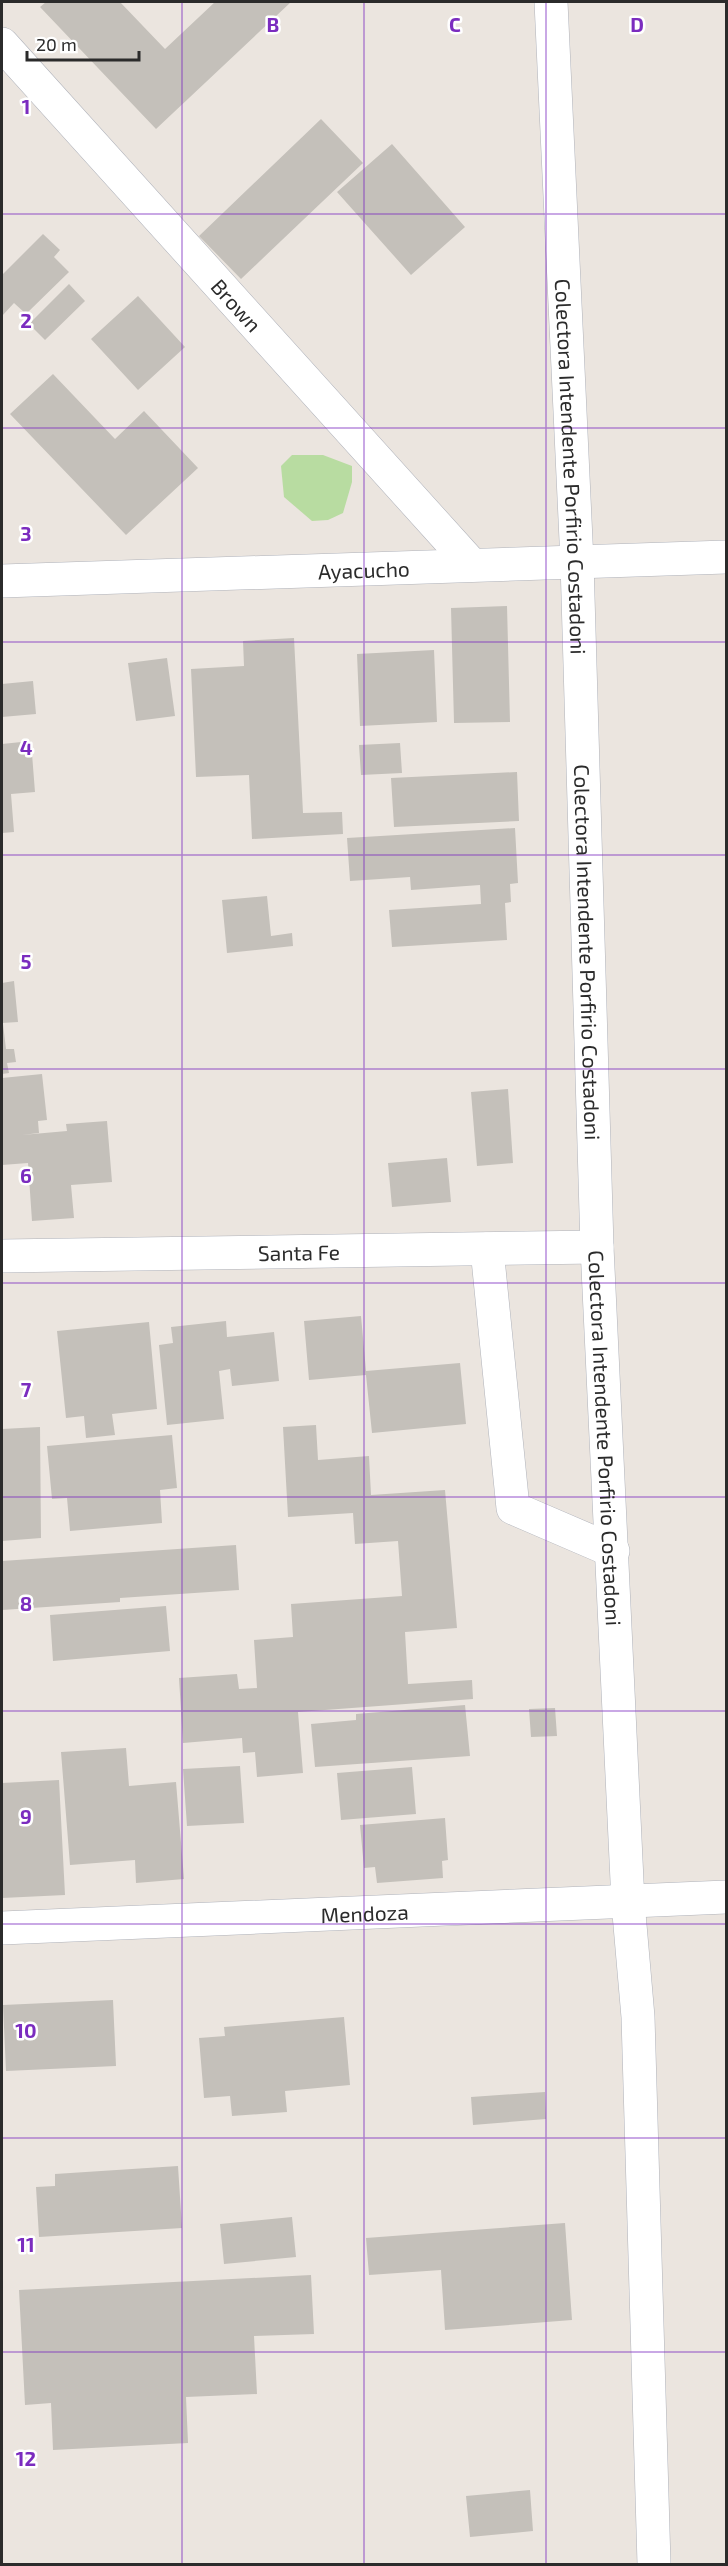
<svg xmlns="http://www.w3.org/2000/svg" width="728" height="2566" viewBox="0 0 728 2566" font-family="'Exo 2',sans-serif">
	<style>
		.green { fill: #b8dca1 }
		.building { fill: #c4c0ba }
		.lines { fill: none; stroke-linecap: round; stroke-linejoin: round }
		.minor-casing { stroke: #afb2ba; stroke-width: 34 }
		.minor { stroke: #fff; stroke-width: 33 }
		.grid { fill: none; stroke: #7b2cbf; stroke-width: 1.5; stroke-opacity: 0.55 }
		.labels { text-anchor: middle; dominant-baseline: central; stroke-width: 5; stroke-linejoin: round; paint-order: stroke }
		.street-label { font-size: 21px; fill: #2b2b2b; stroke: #fff }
		.grid-label { font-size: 20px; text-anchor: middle; font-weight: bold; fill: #7b2cbf; stroke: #fff; stroke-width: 5; stroke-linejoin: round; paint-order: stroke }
	</style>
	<rect width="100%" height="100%" fill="#ebe5df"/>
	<path class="green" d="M292 455H323L352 466V482L343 513 328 520 312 521 284 497 281 466Z"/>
	<path class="building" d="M46 2H120L165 49 215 2H291L156 129 40 7Z
		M321 119 363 163 241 279 199 236Z
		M392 144 465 227 411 275 337 192Z
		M43 234 60 250 54 257 69 272 26 314 14 303 2 316V275Z
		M69 284 85 301 45 340 29 324Z
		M138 296 185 347 138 390 91 339Z
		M53 374 115 439 144 411 198 468 126 535 10 414Z
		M507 606 510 722 454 723 451 608Z
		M294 638 303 813 342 812 343 834 252 839 249 775 196 777 191 669 244 666 243 641Z
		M434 650 437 722 360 726 357 654Z
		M167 658 175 716 136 721 128 663Z
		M33 681 36 714 2 717V684Z
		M31 741 35 792 11 794 14 832 2 833V744Z
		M400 743 402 773 361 775 359 745Z
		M517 772 519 821 394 827 391 778Z
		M515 828 518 883 510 884 511 902 505 903 507 940 392 947 389 910 481 904 480 885 411 890 410 877 350 881 347 838Z
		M267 896 271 936 292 933 293 946 227 953 222 900Z
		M14 981 18 1022 2 1023V983Z
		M3 1024 6 1049H14L16 1062 7 1063 9 1073 2 1074Z
		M42 1074 47 1120 38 1121 39 1133 22 1135 67 1131 66 1124 107 1121 112 1182 71 1185 74 1218 32 1221 28 1163 2 1165V1078Z
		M508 1089 513 1163 477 1166 471 1092Z
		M447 1158 451 1202 392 1207 388 1163Z
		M361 1316 366 1371 460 1363 466 1424 372 1433 366 1375 309 1380 304 1321Z
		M226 1321 227 1337 274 1332 279 1381 232 1386 230 1369 219 1371 224 1419 167 1425 159 1345 173 1343 171 1327Z
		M149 1322 157 1409 112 1414 115 1435 86 1438 84 1416 66 1418 57 1331Z
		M316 1425 318 1460 369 1456 371 1495 445 1490 457 1628 405 1632 408 1684 472 1680 473 1699 298 1712 303 1773 257 1777 255 1752 243 1753 242 1738 183 1743 179 1678 237 1674 239 1689 257 1688 254 1640 293 1637 291 1604 402 1596 398 1541 355 1544 353 1513 288 1517 283 1427Z
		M40 1427 41 1538 2 1541V1429Z
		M172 1435 177 1488 160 1490 162 1523 70 1531 67 1498 52 1499 47 1446Z
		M236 1545 239 1590 120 1598V1602L2 1610V1561Z
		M166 1606 170 1651 53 1661 50 1615Z
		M465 1705 470 1756 315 1767 311 1724 356 1720V1714Z
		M555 1708 557 1736 531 1737 529 1709Z
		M126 1748 129 1786 176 1782 184 1879 136 1883 135 1860 70 1865 61 1752Z
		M240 1766 244 1823 187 1826 183 1769Z
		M412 1767 416 1814 341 1820 337 1773Z
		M59 1780 65 1895 2 1898V1783Z
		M445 1818 448 1860 442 1861 443 1878 377 1883 375 1867 364 1868 360 1825Z
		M113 2000 116 2066 6 2071 3 2005Z
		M344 2017 350 2085 285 2091 287 2112 232 2116 230 2096 204 2098 199 2038 225 2036 224 2027Z
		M545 2092 546 2119 473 2125 471 2097Z
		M178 2166 182 2228 39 2237 36 2187 55 2186V2174Z
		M292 2217 296 2257 224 2264 220 2224Z
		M565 2223 572 2320 445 2330 441 2270 369 2275 366 2238Z
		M311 2275 314 2334 254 2336 257 2394 186 2397 188 2443 53 2450 51 2403 25 2405 19 2290Z
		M530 2490 533 2531 470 2537 466 2496Z"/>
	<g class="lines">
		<g class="minor-casing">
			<g id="minor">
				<path id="s1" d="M551 2 577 562 597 1247 628 1902 638 2017 654 2564"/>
				<path id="s2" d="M2 44 472 565"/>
				<path id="s3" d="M2 581 726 557"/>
				<path d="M487 1249 513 1508 613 1551"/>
				<path id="s4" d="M2 1256 597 1247"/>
				<path id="s5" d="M2 1928 726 1897"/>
			</g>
		</g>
		<use href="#minor" class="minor"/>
	</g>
	<path class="grid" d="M182 2V2564M364 2V2564M546 2V2564M2 214H726M2 428H726M2 642H726M2 855H726M2 1069H726M2 1283H726M2 1497H726M2 1711H726M2 1924H726M2 2138H726M2 2352H726"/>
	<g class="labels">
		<g class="street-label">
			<text stroke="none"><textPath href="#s2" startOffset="351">Brown</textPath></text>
			<text stroke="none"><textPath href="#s1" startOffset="465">Colectora Intendente Porfirio Costadoni</textPath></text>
			<text stroke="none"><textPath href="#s3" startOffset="362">Ayacucho</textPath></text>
			<text stroke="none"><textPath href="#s1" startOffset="951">Colectora Intendente Porfirio Costadoni</textPath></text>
			<text stroke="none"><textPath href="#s4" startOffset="297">Santa Fe</textPath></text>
			<text stroke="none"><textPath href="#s1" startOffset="1437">Colectora Intendente Porfirio Costadoni</textPath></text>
			<text stroke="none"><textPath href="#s5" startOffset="363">Mendoza</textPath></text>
		</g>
	</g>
	<g class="grid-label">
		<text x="273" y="32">B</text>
		<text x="455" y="32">C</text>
		<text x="637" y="32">D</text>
		<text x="26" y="114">1</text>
		<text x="26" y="328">2</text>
		<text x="26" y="541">3</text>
		<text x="26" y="755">4</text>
		<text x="26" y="969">5</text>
		<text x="26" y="1183">6</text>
		<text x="26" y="1397">7</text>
		<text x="26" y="1611">8</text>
		<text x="26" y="1824">9</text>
		<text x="26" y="2038">10</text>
		<text x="26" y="2252">11</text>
		<text x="26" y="2466">12</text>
	</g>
	<rect width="728" height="2566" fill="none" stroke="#2b2b2b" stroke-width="6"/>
	<path d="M27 51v9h112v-9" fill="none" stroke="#2b2b2b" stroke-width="3"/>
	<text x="36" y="51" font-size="18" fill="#2b2b2b" stroke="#ffffff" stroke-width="4.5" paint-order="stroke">20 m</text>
</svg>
